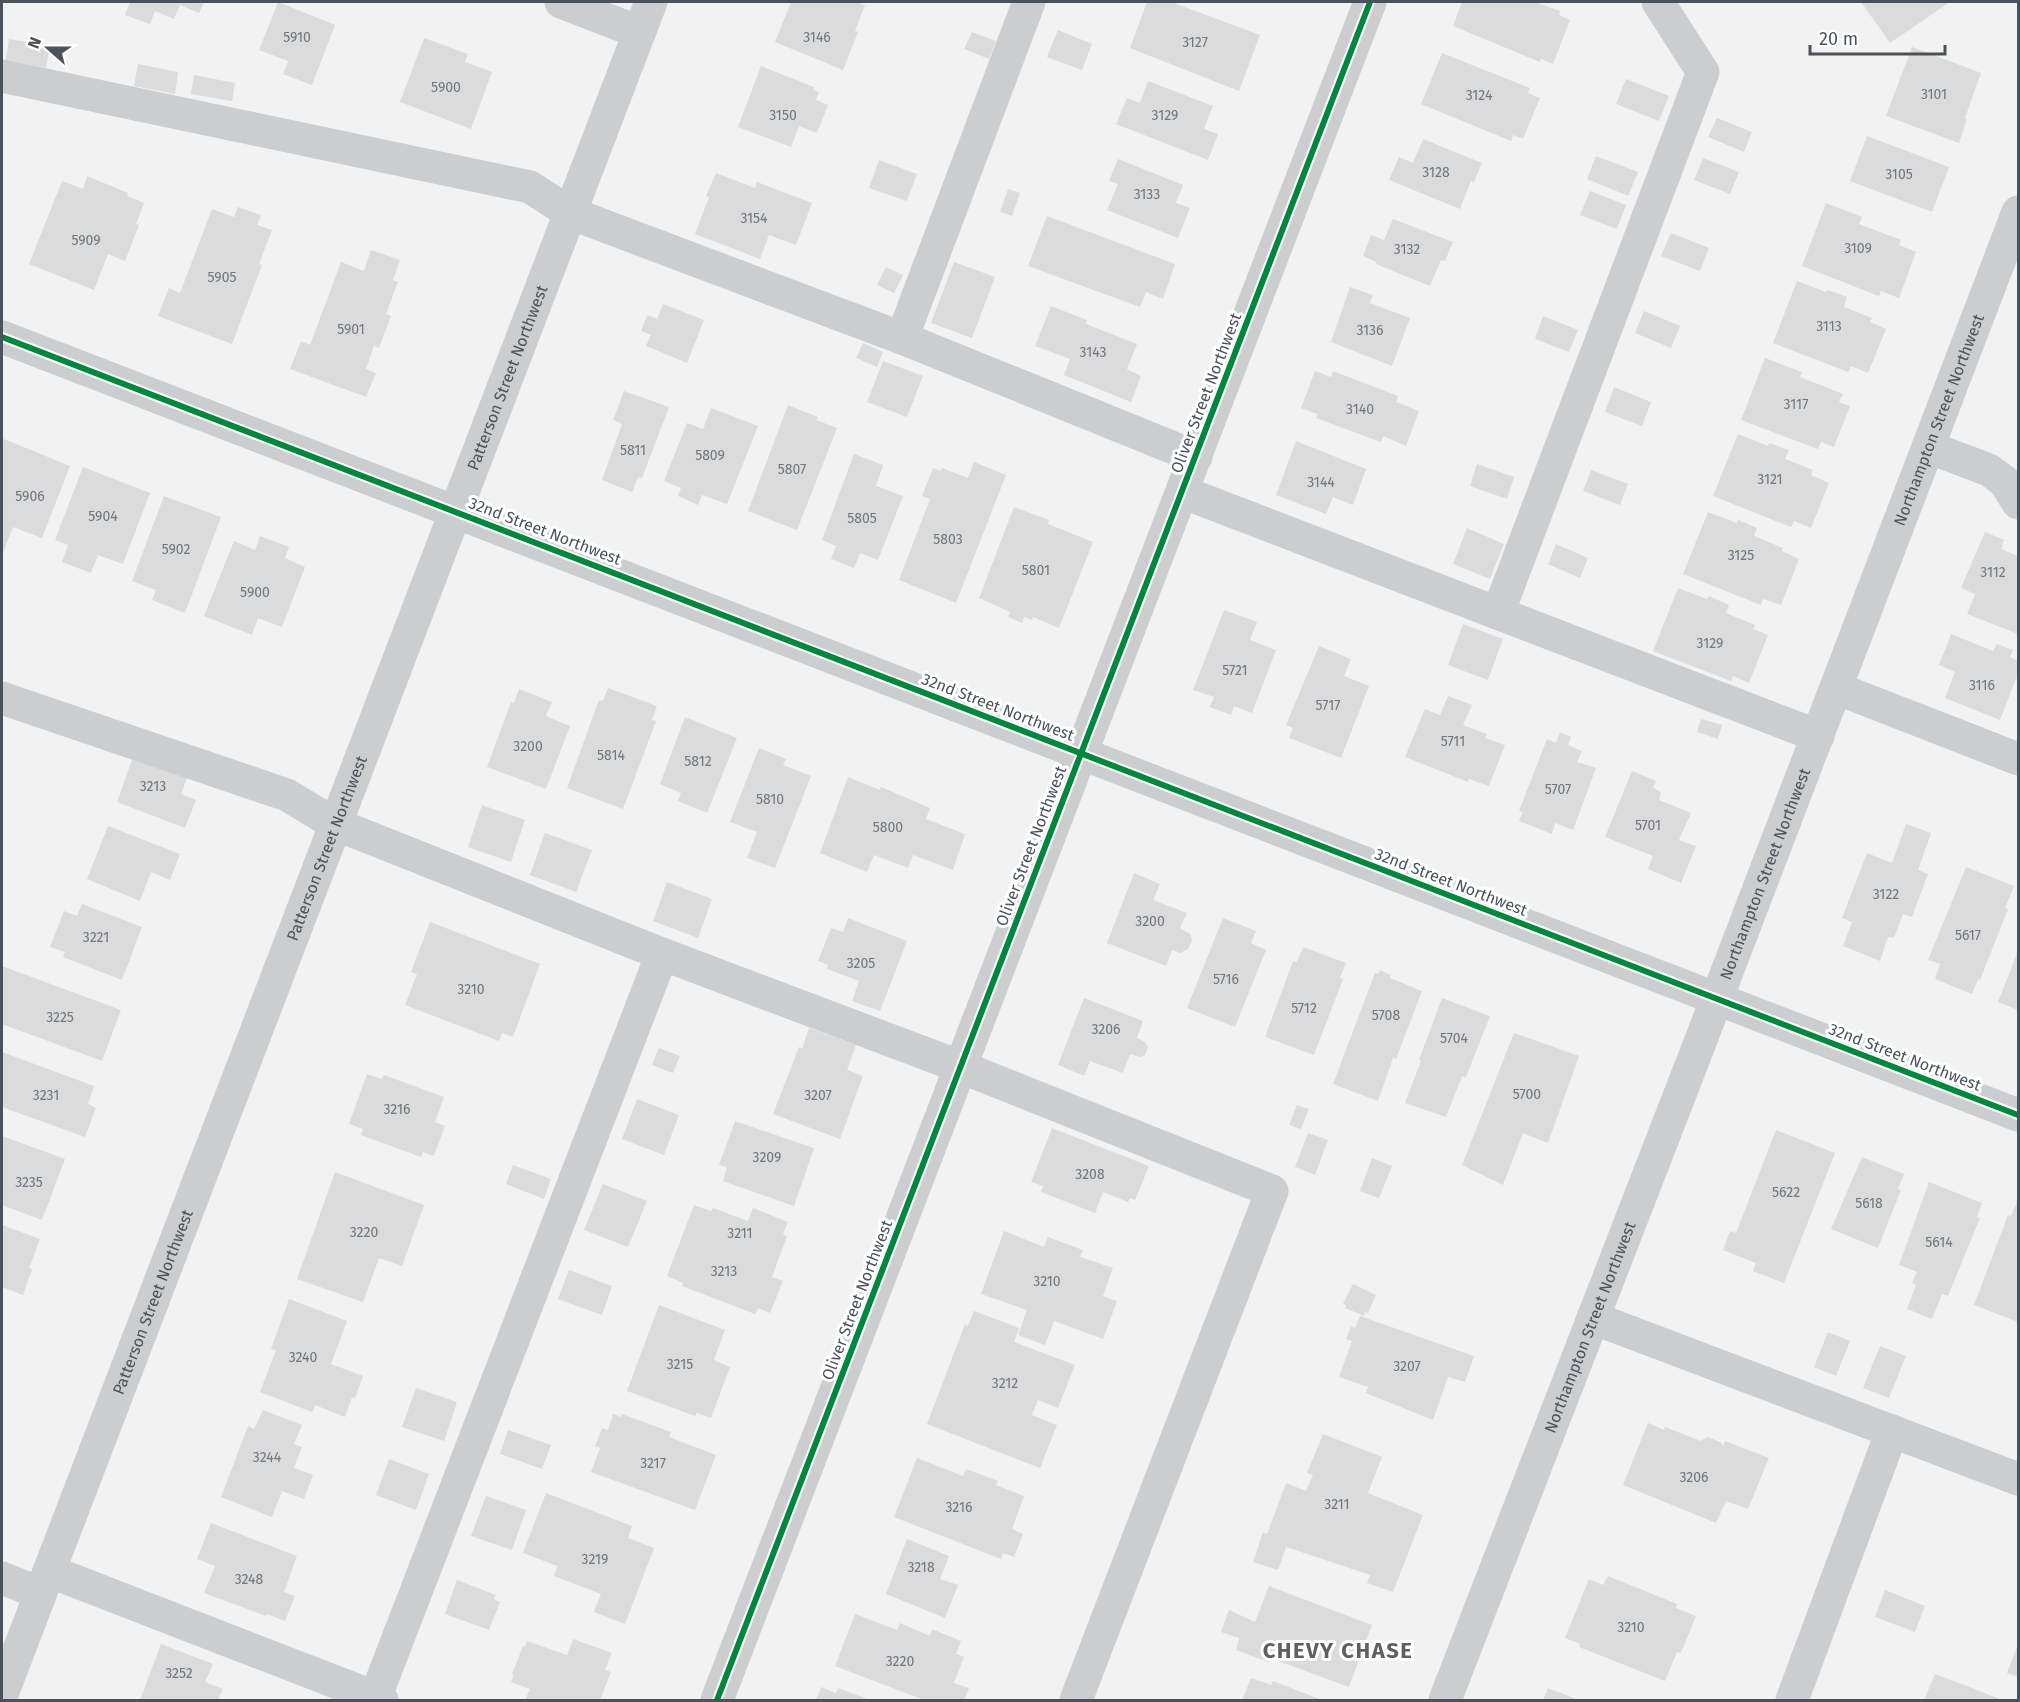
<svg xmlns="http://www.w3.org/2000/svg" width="2020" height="1702" viewBox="0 0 2020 1702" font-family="'Fira Sans',sans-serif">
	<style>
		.building { fill: #dbdbdc }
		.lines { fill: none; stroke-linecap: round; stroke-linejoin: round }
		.minor { stroke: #cbcdcf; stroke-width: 33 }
		.cycleway-casing { stroke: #fff; stroke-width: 10 }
		.cycleway { stroke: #00873e; stroke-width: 6 }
		.labels { text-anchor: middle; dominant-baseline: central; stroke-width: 6; stroke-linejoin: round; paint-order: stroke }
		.number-label { font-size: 14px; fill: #6f767d }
		.street-label { font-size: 16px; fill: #4a535c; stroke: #fff }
		.district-label { font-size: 22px; font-weight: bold; letter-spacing: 1.5px; fill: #5e6065; stroke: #fff }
	</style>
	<rect width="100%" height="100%" fill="#f2f2f2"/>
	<path class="building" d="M130 2H204L199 13 180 5 174 19 155 11 150 24 125 15Z
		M278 2 335 25 312 85 283 74 288 61 259 50Z
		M791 2H856L865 5 855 31 858 32 843 70 775 42Z
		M1147 2H1171L1260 35 1239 91 1130 48Z
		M1462 2H1535L1560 11 1559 15 1570 20 1553 64 1541 59 1540 62 1453 26Z
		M1861 2H1950L1890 43Z
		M1058 30 1092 44 1082 70 1047 57Z
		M972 32 996 41 989 59 964 49Z
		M424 38 468 54 465 62 492 72 471 129 400 102Z
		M9 39 50 46 46 68 6 60Z
		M1912 47 1981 73 1965 118 1967 119 1959 143 1886 116Z
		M1442 53 1530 88 1528 93 1540 98 1523 139 1513 135 1511 141 1421 104Z
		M138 64 178 72 175 94 134 86Z
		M761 66 814 87 813 90 819 92 816 100 828 105 817 133 799 126 791 147 738 127Z
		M194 75 235 83 232 101 191 94Z
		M1626 79 1669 96 1659 121 1616 104Z
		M1148 81 1213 106 1204 129 1218 134 1208 160 1116 124 1127 98 1140 103Z
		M1717 118 1752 132 1744 152 1708 137Z
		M1867 136 1949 167 1932 212 1850 181Z
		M1423 139 1482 163 1474 182 1471 181 1460 209 1389 180 1399 157 1413 163Z
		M1596 156 1638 172 1628 196 1587 179Z
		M1703 158 1739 172 1730 194 1694 180Z
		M1118 159 1183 185 1176 203 1190 208 1178 238 1107 210 1118 184 1109 181Z
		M879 160 917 174 907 201 869 188Z
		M716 173 755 188 757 182 812 203 796 245 769 235 760 259 695 234 709 197 706 196Z
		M87 176 128 193 127 196 144 203 136 224 139 225 125 261 108 254 94 290 29 264 62 181 83 189Z
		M1008 189 1020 193 1012 216 1000 212Z
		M1590 191 1626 205 1617 229 1580 215Z
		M1826 203 1862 217 1859 224 1901 240 1899 245 1916 252 1899 298 1881 291 1879 296 1802 266Z
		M238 207 261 215 257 225 272 230 259 264 262 265 232 344 158 316 169 288 180 293 212 209 234 217Z
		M1047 216 1175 264 1163 299 1146 292 1140 307 1028 266Z
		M1393 219 1453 242 1445 261 1441 260 1430 286 1376 264V262L1363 256 1371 235 1384 240Z
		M1671 233 1709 248 1700 271 1661 256Z
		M371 250 400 260 393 280 398 282 386 314 391 316 379 348 374 346 366 369 376 373 366 397 290 369 301 341 310 345 341 262 364 271Z
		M954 262 995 277 972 338 931 323Z
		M886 267 903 275 894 293 877 285Z
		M1797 281 1826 292 1828 290 1847 297 1844 307 1872 318 1870 322 1886 329 1868 373 1851 366 1848 372 1773 343Z
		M1350 287 1373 295 1370 303 1410 318 1392 366 1331 342Z
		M663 304 704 320 687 363 646 346 651 335 641 331 647 315 657 319Z
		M1051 306 1087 320 1086 324 1137 344 1127 369 1141 376 1131 402 1064 375 1070 359 1035 346Z
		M1644 311 1680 326 1671 348 1635 333Z
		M1543 316 1578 330 1569 352 1535 339Z
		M863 343 883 352 877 367 856 358Z
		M1765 358 1802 372 1800 377 1843 394 1839 402 1850 406 1834 447 1821 442 1818 449 1741 420Z
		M883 361 923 376 907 417 867 402Z
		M1315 371 1331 377 1333 371 1398 396 1396 402 1419 411 1406 446 1383 436 1381 442 1316 418 1317 414 1301 408Z
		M1614 387 1651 402 1642 426 1605 412Z
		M624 391 669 407 642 478 638 477 632 492 602 480 622 424 613 420Z
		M788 405 818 417 816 420 837 428 797 530 748 511Z
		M711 408 758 426 727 504 702 495 698 505 678 496 681 488 664 481 687 423 703 429Z
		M1738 434 1768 446 1769 443 1789 450 1785 459 1813 470 1811 475 1829 483 1811 528 1794 521 1791 527 1713 496Z
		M4 439 70 466 42 538 13 527 2 555V444Z
		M1296 441 1366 469 1353 505 1333 497 1326 514 1276 495Z
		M854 454 883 465 876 486 903 496 878 560 860 553 854 568 831 559 836 546 822 540Z
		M974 462 1006 475 956 603 899 580 930 499 922 496 933 468 941 471 942 468 968 478Z
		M1477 464 1514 477 1507 499 1470 486Z
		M83 467 150 493 123 564 98 555 91 573 62 562 68 545 55 540Z
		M1591 470 1628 484 1620 505 1583 491Z
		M164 496 221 517 185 613 152 600 156 590 132 581Z
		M1014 507 1049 520 1048 524 1093 542 1059 628 1033 617 1032 620 1024 617 1022 623 1008 617 1010 612 979 598Z
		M1708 512 1737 523 1738 520 1757 528 1754 536 1783 548 1782 551 1799 559 1781 605 1763 599 1761 605 1683 574Z
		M1467 528 1504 544 1490 579 1453 564Z
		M1985 532 2004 540 2001 549 2018 556V634L1967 614 1975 594 1961 588Z
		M260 536 289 547 285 558 305 567 282 627 258 618 252 635 204 616 234 541 255 550Z
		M1556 544 1588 558 1580 578 1548 564Z
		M1678 588 1707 599 1709 596 1729 605 1726 613 1755 625 1753 629 1768 635 1749 683 1733 676 1731 681 1653 651Z
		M1224 610 1257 622 1250 640 1276 650 1252 713 1234 706 1231 715 1210 707 1214 697 1193 690Z
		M1463 624 1503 639 1488 680 1448 665Z
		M1951 634 1993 651 1997 644 2013 650 2010 657 2018 661V673L2000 720 1945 698 1955 672 1939 665Z
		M1319 646 1351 659 1344 676 1369 686 1341 758 1289 738 1293 728 1286 725Z
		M608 688 657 706 652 720 656 721 623 809 567 788 599 700 603 701Z
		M519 689 552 702 546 716 570 726 546 789 487 767 511 702 514 703Z
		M1448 696 1472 705 1463 725 1487 734 1485 738 1505 745 1489 786 1469 779 1468 782 1405 757 1425 709 1440 715Z
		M685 717 737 738 707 813 678 801 681 793 660 784Z
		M1701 719 1722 725 1718 739 1697 732Z
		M1560 732 1571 737 1568 745 1582 751 1577 762 1596 768 1573 830 1555 823 1552 834 1519 821 1523 812 1519 811 1547 739 1556 743Z
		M759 748 786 759 783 765 811 776 775 868 747 858 757 832 730 822Z
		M133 757 187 778 181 794 196 800 185 828 117 802Z
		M1632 771 1656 781 1653 788 1661 792 1659 800 1691 813 1679 840 1696 846 1681 883 1648 869 1653 856 1605 837Z
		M848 777 880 790 881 787 930 808 926 819 965 834 953 870 913 855 908 868 874 855 867 872 820 853Z
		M482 805 525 820 511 862 468 847Z
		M1906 824 1931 833 1918 870 1928 874 1912 917 1903 914 1894 938 1888 937 1880 961 1843 946 1852 922 1842 918 1867 853 1892 863Z
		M108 826 180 854 170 880 151 872 140 901 87 879Z
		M545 833 592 850 576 892 530 875Z
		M1966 867 2014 886 2005 908 2008 909 1980 980 1978 979 1972 994 1935 979 1940 964 1928 960Z
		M1134 873 1160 884 1153 900 1187 913 1180 928 1190 934 1192 941 1188 949 1180 953 1172 950 1166 966 1107 943Z
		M667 882 712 899 698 938 653 921Z
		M82 904 142 927 122 980 63 957 65 952 50 947 64 911 77 916Z
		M848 918 907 941 880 1011 852 1001 859 981 827 969 828 965 818 961 831 928 843 932Z
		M1223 918 1256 931 1251 943 1266 950 1235 1027 1187 1008Z
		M430 922 540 964 513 1037 502 1033 499 1041 405 1005 417 974 411 972Z
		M1303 947 1346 963 1340 978 1343 979 1314 1055 1265 1037 1293 961 1297 962Z
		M2018 951V1010L1998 1002Z
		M2 966 121 1010 102 1061 2 1024Z
		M1380 970 1391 975 1390 978 1422 991 1396 1059 1393 1058 1378 1101 1333 1084 1375 973 1378 974Z
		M1084 998 1143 1021 1137 1038 1145 1042 1148 1047 1145 1055 1140 1057 1130 1054 1123 1073 1090 1061 1084 1076 1058 1065Z
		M1442 998 1490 1016 1466 1077 1462 1076 1446 1117 1405 1103 1421 1061 1419 1060Z
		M809 1028 856 1045 847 1070 863 1076 840 1139 773 1114 799 1047 802 1049Z
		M1514 1033 1579 1056 1548 1143 1523 1133 1503 1185 1462 1165Z
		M659 1048 680 1056 673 1073 652 1065Z
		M2 1052 94 1086 88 1104 96 1108 85 1137 2 1107Z
		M367 1074 382 1079 384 1075 444 1097 435 1122 445 1126 434 1156 423 1152 421 1157 361 1135 363 1129 349 1124Z
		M637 1099 679 1115 664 1155 622 1139Z
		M1297 1105 1309 1109 1301 1129 1289 1125Z
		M735 1121 814 1148 794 1206 723 1181 727 1167 719 1165Z
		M1052 1128 1149 1166 1135 1200 1130 1198 1128 1202 1103 1192 1095 1213 1041 1192 1043 1186 1031 1182Z
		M1776 1130 1835 1153 1784 1283 1753 1271 1756 1263 1723 1250 1730 1231 1736 1233Z
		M1308 1133 1328 1140 1315 1175 1295 1167Z
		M2 1136 65 1159 42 1220 2 1205Z
		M1862 1157 1904 1174 1898 1189 1901 1190 1878 1248 1831 1229Z
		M1372 1158 1392 1166 1379 1198 1360 1191Z
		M513 1165 551 1179 544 1199 506 1184Z
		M335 1172 424 1205 402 1266 379 1258 363 1302 297 1279Z
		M1929 1182 1982 1203 1977 1217 1980 1218 1948 1296 1942 1294 1932 1319 1907 1309 1916 1285 1912 1283 1917 1272 1899 1265Z
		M603 1184 647 1201 628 1247 584 1230Z
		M2017 1202H2018V1322L1974 1305 2008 1215 2011 1216Z
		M694 1205 711 1211 713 1208 748 1221 753 1208 788 1222 783 1234 787 1236 772 1277 783 1281 770 1313 758 1308 755 1314 682 1286 683 1283 667 1276Z
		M2 1225 40 1239 29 1268 32 1269 23 1295 2 1287Z
		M1004 1231 1044 1247 1048 1237 1083 1250 1080 1257 1113 1268 1103 1296 1117 1301 1103 1339 1054 1321 1045 1345 1018 1335 1027 1310 981 1294Z
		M569 1270 612 1286 602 1315 558 1299Z
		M1353 1284 1376 1295 1368 1313 1365 1312 1364 1316 1345 1308 1346 1305 1343 1304Z
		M289 1299 347 1321 331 1364 363 1376 355 1398 352 1397 345 1417 315 1405 312 1412 260 1392 276 1350 271 1349Z
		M659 1305 725 1330 714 1360 730 1367 711 1418 697 1413 695 1416 627 1391Z
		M974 1311 1019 1328 1014 1342 1075 1365 1058 1408 1038 1400 1032 1415 1057 1425 1040 1468 927 1424 965 1324 968 1326Z
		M1360 1316 1474 1356 1465 1382 1448 1377 1433 1420 1366 1393 1368 1387 1339 1377 1352 1341 1346 1339 1351 1326 1355 1328Z
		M1828 1332 1850 1341 1836 1376 1814 1367Z
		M1880 1346 1906 1356 1889 1398 1863 1388Z
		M416 1388 457 1402 444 1441 402 1427Z
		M263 1410 302 1425 294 1444 302 1447 294 1468 313 1475 304 1499 282 1491 272 1517 221 1497 248 1426 254 1429Z
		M613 1414 621 1417 622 1414 671 1432 669 1437 716 1455 695 1510 591 1472 600 1448 595 1446 602 1428 608 1430Z
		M1648 1423 1664 1430 1665 1427 1701 1441 1708 1437 1722 1443 1723 1446 1725 1441 1769 1458 1748 1509 1726 1501 1716 1523 1623 1485Z
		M508 1430 551 1445 542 1469 500 1454Z
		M1323 1434 1382 1457 1368 1493 1423 1515 1393 1592 1367 1583 1370 1575 1286 1547 1278 1570 1253 1562 1263 1532 1267 1534 1286 1483 1306 1491 1313 1475 1307 1473Z
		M917 1458 963 1476 966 1469 998 1481 996 1485 1024 1496 1012 1529 1023 1534 1014 1557 1003 1553 1001 1559 894 1517Z
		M389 1459 429 1474 416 1510 376 1495Z
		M546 1493 632 1526 628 1538 654 1548 625 1624 594 1612 601 1594 554 1576 557 1566 523 1553Z
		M486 1496 526 1510 512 1550 471 1536Z
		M211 1523 297 1556 284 1592 295 1596 285 1621 267 1614 266 1616 204 1593 215 1566 197 1559Z
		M907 1539 949 1556 940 1579 958 1585 945 1618 886 1594Z
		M1608 1576 1677 1604 1676 1608 1696 1616 1681 1653 1677 1652 1665 1681 1579 1647 1580 1644 1565 1638 1589 1579 1603 1585Z
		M457 1580 496 1595 494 1599 500 1602 489 1630 445 1614Z
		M1269 1586 1372 1625 1349 1687 1270 1658 1268 1662 1236 1650 1239 1638 1221 1632 1229 1610 1255 1622Z
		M1885 1590 1925 1606 1915 1632 1875 1617Z
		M855 1614 897 1630 900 1623 930 1636 932 1629 961 1641 956 1654 964 1657 954 1683 969 1688 964 1700H924L835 1666Z
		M573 1639 612 1653 605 1670 611 1672 600 1700H525L530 1689 511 1682 514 1675 512 1674 523 1646 525 1647 527 1641 567 1655Z
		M161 1644 213 1664 205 1682 223 1689 218 1700H140Z
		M2018 1644V1677L2007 1673Z
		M1935 1674 1967 1686 2002 1700H1924Z
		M1251 1678 1271 1685 1273 1681 1322 1700H1242Z
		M821 1687 836 1693 838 1688 870 1700H816Z
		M1548 1688 1579 1700H1543Z"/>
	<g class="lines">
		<g class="minor">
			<path d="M561 2 639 32"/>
			<path d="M2 76 530 187 570 213 902 338 1196 457"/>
			<path d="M2 337 2018 1115"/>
			<path d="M902 338 1029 2"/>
			<path d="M1928 447 1989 470 2004 481 2018 503"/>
			<path d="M1182 492 1818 736"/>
			<path d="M1498 613 1703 72 1658 2"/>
			<path d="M1836 688 2018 759"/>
			<path d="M2 698 287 795 335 824 662 954 961 1067 1272 1191 1076 1700"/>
			<path d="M1593 1318 2018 1479"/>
			<path d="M49 1571 382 1700"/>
			<path d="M2 1578 40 1593"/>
			<path id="s1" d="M2 1694 651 2"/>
			<path d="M375 1698 662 954"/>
			<path d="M717 1700 1370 2"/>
			<path id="s2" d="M1445 1700 1699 1045 2018 212"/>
			<path d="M1792 1700 1892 1431"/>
		</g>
		<g class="cycleway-casing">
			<path id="cycleway" d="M2 337 2018 1115
				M717 1700 1370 2"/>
		</g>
		<use href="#cycleway" class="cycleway"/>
	</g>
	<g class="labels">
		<g class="number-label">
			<text x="297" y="37">5910</text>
			<text x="817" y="37">3146</text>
			<text x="1195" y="42">3127</text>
			<text x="446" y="87">5900</text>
			<text x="1934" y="94">3101</text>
			<text x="1479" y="95">3124</text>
			<text x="783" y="115">3150</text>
			<text x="1165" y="115">3129</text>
			<text x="1436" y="172">3128</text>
			<text x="1899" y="174">3105</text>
			<text x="1147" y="194">3133</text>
			<text x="754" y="218">3154</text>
			<text x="86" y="240">5909</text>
			<text x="1858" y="248">3109</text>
			<text x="1407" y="249">3132</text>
			<text x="222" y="277">5905</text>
			<text x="1829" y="326">3113</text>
			<text x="351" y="329">5901</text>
			<text x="1370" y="330">3136</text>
			<text x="1093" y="352">3143</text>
			<text x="1796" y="404">3117</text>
			<text x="1360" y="409">3140</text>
			<text x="633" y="450">5811</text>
			<text x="710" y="455">5809</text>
			<text x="792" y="469">5807</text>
			<text x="1770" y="479">3121</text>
			<text x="1321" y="482">3144</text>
			<text x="30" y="496">5906</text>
			<text x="103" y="516">5904</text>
			<text x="862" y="518">5805</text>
			<text x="948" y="539">5803</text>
			<text x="176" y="549">5902</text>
			<text x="1741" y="555">3125</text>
			<text x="1036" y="570">5801</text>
			<text x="1993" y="572">3112</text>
			<text x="255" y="592">5900</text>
			<text x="1710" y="643">3129</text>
			<text x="1235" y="670">5721</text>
			<text x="1982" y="685">3116</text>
			<text x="1328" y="705">5717</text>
			<text x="1453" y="741">5711</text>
			<text x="528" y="746">3200</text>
			<text x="611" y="755">5814</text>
			<text x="698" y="761">5812</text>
			<text x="153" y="786">3213</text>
			<text x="1558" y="789">5707</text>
			<text x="770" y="799">5810</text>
			<text x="1648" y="825">5701</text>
			<text x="888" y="827">5800</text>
			<text x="1886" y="894">3122</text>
			<text x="1150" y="921">3200</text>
			<text x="1968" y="935">5617</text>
			<text x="96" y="937">3221</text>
			<text x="861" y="963">3205</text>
			<text x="1226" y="979">5716</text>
			<text x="471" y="989">3210</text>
			<text x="1304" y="1008">5712</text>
			<text x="1386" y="1015">5708</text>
			<text x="60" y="1017">3225</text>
			<text x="1106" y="1029">3206</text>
			<text x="1454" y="1038">5704</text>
			<text x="1527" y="1094">5700</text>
			<text x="46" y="1095">3231</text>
			<text x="818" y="1095">3207</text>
			<text x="397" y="1109">3216</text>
			<text x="767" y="1157">3209</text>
			<text x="1090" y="1174">3208</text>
			<text x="29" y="1182">3235</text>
			<text x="1786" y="1192">5622</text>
			<text x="1869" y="1203">5618</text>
			<text x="364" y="1232">3220</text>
			<text x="740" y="1233">3211</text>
			<text x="1939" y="1242">5614</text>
			<text x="724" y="1271">3213</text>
			<text x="1047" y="1281">3210</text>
			<text x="303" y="1357">3240</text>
			<text x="680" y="1364">3215</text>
			<text x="1407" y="1366">3207</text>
			<text x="1005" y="1383">3212</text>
			<text x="267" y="1457">3244</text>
			<text x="653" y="1463">3217</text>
			<text x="1694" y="1477">3206</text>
			<text x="1337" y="1504">3211</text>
			<text x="959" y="1507">3216</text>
			<text x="595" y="1559">3219</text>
			<text x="921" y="1567">3218</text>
			<text x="249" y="1579">3248</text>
			<text x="1631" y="1627">3210</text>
			<text x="900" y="1661">3220</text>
			<text x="179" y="1673">3252</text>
		</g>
		<g class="street-label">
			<text stroke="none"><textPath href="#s1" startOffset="1410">Patterson Street Northwest</textPath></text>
			<text transform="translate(1206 393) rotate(-69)">Oliver Street Northwest</text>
			<text stroke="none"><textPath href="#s2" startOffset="1372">Northampton Street Northwest</textPath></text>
			<text transform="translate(545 531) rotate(21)">32nd Street Northwest</text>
			<text transform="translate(998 707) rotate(21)">32nd Street Northwest</text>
			<text transform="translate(1031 846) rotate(-69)">Oliver Street Northwest</text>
			<text stroke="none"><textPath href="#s1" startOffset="906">Patterson Street Northwest</textPath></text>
			<text stroke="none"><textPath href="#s2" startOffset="886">Northampton Street Northwest</textPath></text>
			<text transform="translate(1451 882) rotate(21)">32nd Street Northwest</text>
			<text transform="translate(1905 1057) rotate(21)">32nd Street Northwest</text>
			<text transform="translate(857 1300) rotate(-69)">Oliver Street Northwest</text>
			<text stroke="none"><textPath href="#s1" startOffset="420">Patterson Street Northwest</textPath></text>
			<text stroke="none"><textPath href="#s2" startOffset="400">Northampton Street Northwest</textPath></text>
		</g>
		<g class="district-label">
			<text x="1338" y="1650">CHEVY CHASE</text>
		</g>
	</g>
	<rect width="2020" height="1702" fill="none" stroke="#4a535c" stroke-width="6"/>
	<g transform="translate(48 48) rotate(291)" stroke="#ffffff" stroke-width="4.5" paint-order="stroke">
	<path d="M0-4.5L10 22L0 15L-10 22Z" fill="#4a535c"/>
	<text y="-9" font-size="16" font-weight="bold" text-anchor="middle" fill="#4a535c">N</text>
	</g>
	<path d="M1810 45v9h135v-9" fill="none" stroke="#4a535c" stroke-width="3"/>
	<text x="1819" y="45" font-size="18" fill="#4a535c" stroke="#ffffff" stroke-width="4.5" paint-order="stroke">20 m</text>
</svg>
